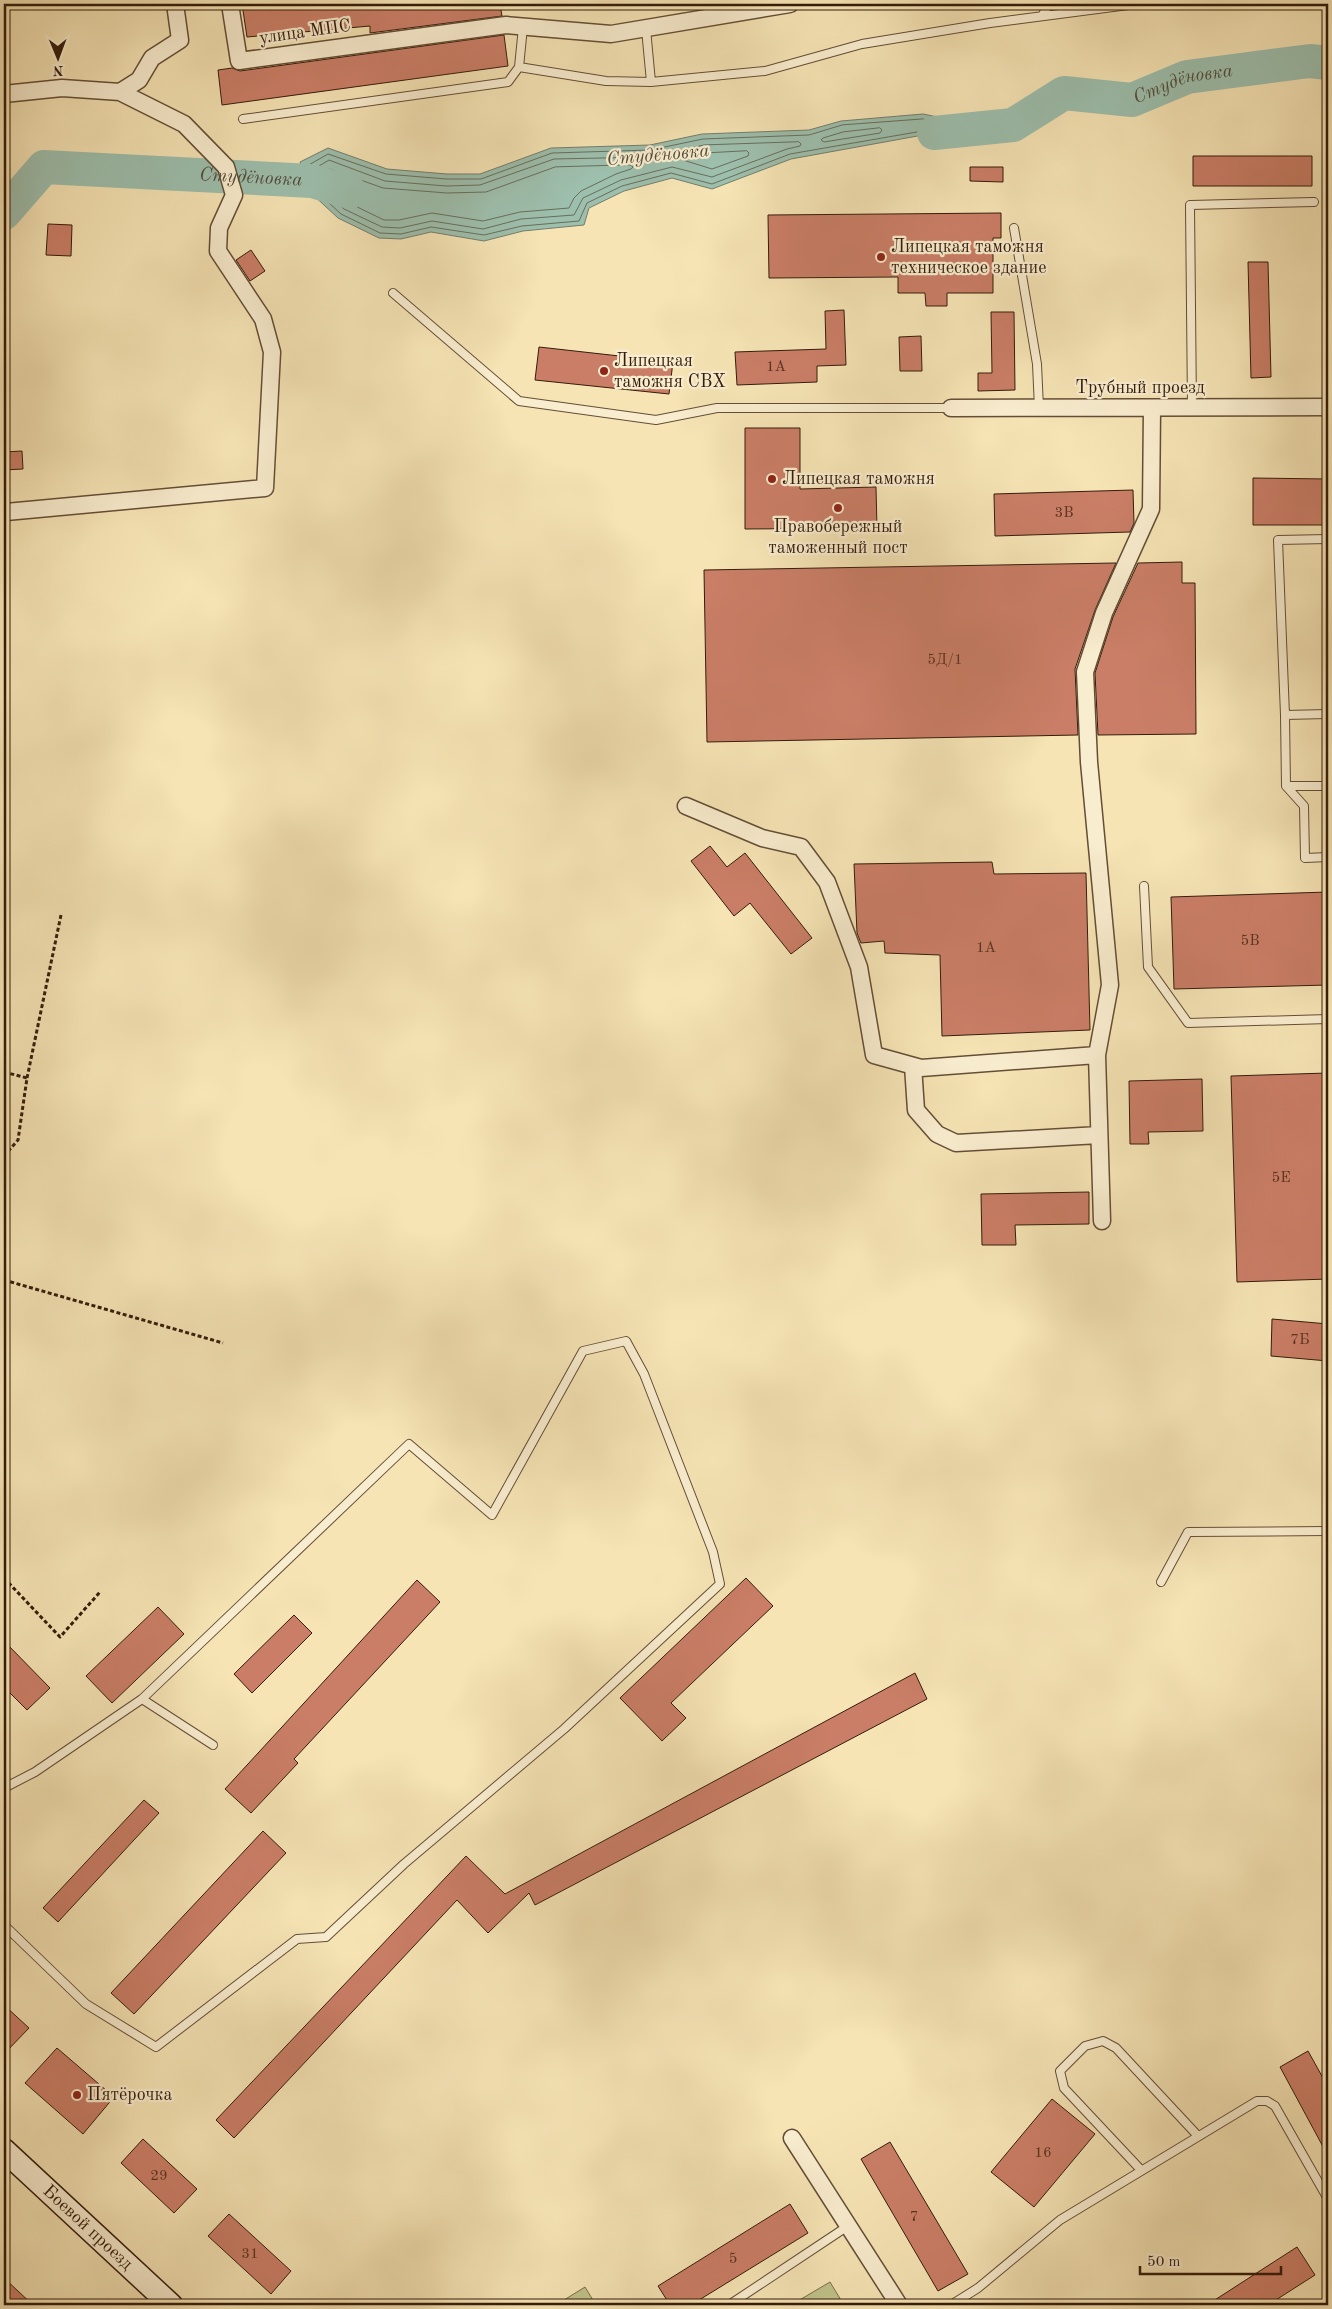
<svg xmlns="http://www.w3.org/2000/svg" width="1332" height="2309" viewBox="0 0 1332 2309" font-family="'Old Standard TT',serif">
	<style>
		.green { fill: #c0c38b; stroke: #7a704b }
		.water { fill: #9dbfad; stroke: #737e6c }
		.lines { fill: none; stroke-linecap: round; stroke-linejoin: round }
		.shore { stroke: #686e5c; stroke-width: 1 }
		.river { stroke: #9dbfad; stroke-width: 34 }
		.building { fill: #ca7e67; stroke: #341c0b }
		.lane-casing { stroke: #644e36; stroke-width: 10 }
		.street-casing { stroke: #644e36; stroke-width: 19 }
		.secondary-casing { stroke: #341c0b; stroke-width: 25 }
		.path { stroke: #341c0b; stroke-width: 3; stroke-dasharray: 4 2.5; stroke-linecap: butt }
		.lane { stroke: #f9edcf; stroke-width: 8 }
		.street { stroke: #f9edcf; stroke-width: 16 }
		.secondary { stroke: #f9edcf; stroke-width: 22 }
		.poi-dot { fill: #8f2418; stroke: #f9edcf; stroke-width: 2 }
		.labels { text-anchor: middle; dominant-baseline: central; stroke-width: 4.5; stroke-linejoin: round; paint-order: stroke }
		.number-label { font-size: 15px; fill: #5a3422 }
		.street-label { font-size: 18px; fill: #341c0b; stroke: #f9edcf }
		.poi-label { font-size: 18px; fill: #341c0b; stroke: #f9edcf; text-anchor: start }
		.water-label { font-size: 19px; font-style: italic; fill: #544d3c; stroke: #f9edcf }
	</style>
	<rect width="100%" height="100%" fill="#f6e4b5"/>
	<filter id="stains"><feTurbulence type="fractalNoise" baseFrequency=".004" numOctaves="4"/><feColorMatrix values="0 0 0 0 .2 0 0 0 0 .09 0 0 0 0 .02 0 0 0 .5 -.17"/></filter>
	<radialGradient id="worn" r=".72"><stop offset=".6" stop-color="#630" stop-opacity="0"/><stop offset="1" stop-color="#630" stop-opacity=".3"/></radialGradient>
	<path class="green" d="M830 2282 844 2305H791Z
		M585 2287 596 2305H556Z"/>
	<path class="water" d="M923 114 952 120H978L984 140 934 133 791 159 712 189 672 178 624 191 589 208 584 225 523 231 484 241 431 232 401 239 379 238 338 218 310 192 300 162 328 148 387 169 447 174H480L551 148 650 145 702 134 809 130 841 121Z"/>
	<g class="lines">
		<path class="shore" d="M923 119 951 125H973L976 132 973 134 934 129 790 154 712 184 671 173 622 186 587 203 579 221 522 226 484 235 431 227 401 234 380 233 341 214 315 190 307 166 328 154 386 174 446 179H481L552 153 650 150 703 139 809 135 842 125Z
			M880 128 882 130 880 133 824 142 821 140 823 138 843 132Z
			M799 142 801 144 800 146 787 149 712 177 672 167 621 180 583 198 574 215 521 219 483 229 432 221 400 228 382 227 344 209 320 186 314 169 329 160 385 181 446 186 480 185 554 159 651 157 704 145Z
			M747 151 749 153 748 156 712 169 683 160 685 157 705 153Z
			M630 165 633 167 631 169 616 174 581 191 574 198 569 208 520 212 483 221 432 213 399 220H384L349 203 327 182 323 173 330 169 383 188 447 193 486 192 555 167Z"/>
		<g class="river">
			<path id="s1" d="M934 133 1013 125 1064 93 1132 100 1187 77 1310 61 1328 63"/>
			<path id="s2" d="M4 213 44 167 312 181 350 192"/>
		</g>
	</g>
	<path class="building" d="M242 4H500L502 16 370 33V26L247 37Z
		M504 35 508 66 222 105 218 70 232 68 240 71Z
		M1193 156H1312V186H1193Z
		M970 167H1003V182L970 181Z
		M1001 213V238H993V293H947V306H926L925 293H898V277L769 278 768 215Z
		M48 224 72 225 71 256 46 255Z
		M251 250 265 271 250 281 236 260Z
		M1248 262H1268L1271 377 1251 378Z
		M844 310 846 365 817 366V382L737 385 735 352 826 349 825 311Z
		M991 312H1014L1015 390 978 391V373H992Z
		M921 336 922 371H900L899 337Z
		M539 347 673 362 669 394 535 380Z
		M745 428H800V489L876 487 877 528 745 529Z
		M22 451 23 469 4 470V452Z
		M1253 478 1328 479V525H1253Z
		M1133 490 1134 523 1130 532 995 536 994 494Z
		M1182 562V583H1195L1196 734 1098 735 1095 673 1113 617 1138 563Z
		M1116 563 1095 610 1075 669 1078 735 707 742 704 570Z
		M710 846 727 867 745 853 812 938 791 954 750 903 734 916 691 861Z
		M992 862 994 874 1086 873 1090 1030 942 1036 940 955 885 953 884 941 861 943 857 933 854 864Z
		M1328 892V985L1174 989 1171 897Z
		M1328 1073V1279L1237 1282 1231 1076Z
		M1202 1079 1203 1131 1148 1132 1149 1144H1130L1129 1081Z
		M1089 1192V1224L1015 1225 1016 1245H982L981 1194Z
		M1272 1319 1328 1324V1361L1271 1356Z
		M746 1578 773 1606 671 1703 686 1718 662 1741 620 1698Z
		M417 1580 440 1602 294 1759 298 1763 251 1813 225 1789Z
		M158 1607 184 1634 112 1703 86 1676Z
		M294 1615 312 1633 252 1693 234 1674Z
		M4 1641 50 1688 27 1710 4 1687Z
		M915 1673 927 1699 535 1905 529 1893 488 1933 457 1900 234 2138 216 2120 466 1856 505 1894Z
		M144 1800 159 1813 58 1922 43 1908Z
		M263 1831 286 1853 134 2014 111 1993Z
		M4 2005 29 2028 4 2054Z
		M57 2048 114 2097 83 2134 25 2083Z
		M1308 2051 1328 2087V2156L1280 2067Z
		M1052 2099 1095 2134 1034 2207 991 2172Z
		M143 2139 197 2189 174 2213 121 2163Z
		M890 2142 968 2274 938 2291 861 2159Z
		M790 2204 808 2233 691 2305H670L658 2286Z
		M229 2214 291 2271 271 2294 208 2236Z
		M1297 2247 1315 2275 1268 2305H1207Z
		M4 2278 33 2305H4Z"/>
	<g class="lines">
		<g class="lane-casing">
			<path id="lane" d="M1042 16 1049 4
				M646 29 651 82 765 71 862 44 990 23 1136 4
				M519 67 606 81 651 82
				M243 119 508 82 519 67 523 27
				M1014 228 1037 364 1039 408
				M393 293 519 401 656 420 717 408H951
				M1192 408 1190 205 1314 202
				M1328 539 1278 540 1285 715 1328 714
				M1285 715 1286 786 1304 806 1305 858 1328 857
				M1286 786H1328
				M1144 886 1148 967 1188 1023 1328 1019
				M1161 1582 1188 1532 1328 1531
				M4 1788 35 1772 142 1699 213 1745
				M4 1925 86 2004 156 2047 297 1939 326 1937 404 1864 564 1729 720 1584 713 1552 644 1374 626 1341 583 1351 492 1515 409 1444 142 1699
				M1141 2170 1064 2088 1060 2071 1085 2046 1103 2041 1116 2048 1198 2136
				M729 2305 848 2226
				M951 2305 978 2288 1060 2220 1257 2101H1267L1275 2106 1328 2199"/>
		</g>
		<g class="street-casing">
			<path id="street" d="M230 4 239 61 506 25 611 34 790 4
				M4 94 62 88 120 92 139 80 152 58 180 40 175 4
				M951 408 1328 407
				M4 511 6 512 265 488 272 352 263 319 218 251 219 228 234 195 226 167 184 124 120 92
				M686 806 762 838 801 847 827 882 859 967 874 1055 921 1068 1097 1055
				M913 1066 916 1110 937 1134 956 1143 1099 1135
				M1102 1221 1097 1055 1110 985 1089 762 1085 672 1104 613 1151 509 1152 408
				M792 2138 899 2305"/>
		</g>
		<g class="secondary-casing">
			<g id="secondary">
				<path id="s3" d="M4 2150 171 2305"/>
			</g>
		</g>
		<path class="path" d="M4 1072 27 1078 18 1140 4 1156
			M27 1078 61 915
			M4 1280 223 1343
			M4 1578 60 1637 100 1592"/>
		<use href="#lane" class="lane"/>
		<use href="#street" class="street"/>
		<use href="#secondary" class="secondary"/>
	</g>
	<g class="poi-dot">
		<circle cx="881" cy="257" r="5"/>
		<circle cx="604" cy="371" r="5"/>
		<circle cx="772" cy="479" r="5"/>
		<circle cx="838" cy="508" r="5"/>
		<circle cx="77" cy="2095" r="5"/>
	</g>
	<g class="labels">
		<g class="number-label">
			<text x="776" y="367">1А</text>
			<text x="1064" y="513">3В</text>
			<text x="945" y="660">5Д/1</text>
			<text x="1250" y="941">5В</text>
			<text x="986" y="948">1А</text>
			<text x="1281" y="1178">5Е</text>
			<text x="1300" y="1340">7Б</text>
			<text x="1043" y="2153">16</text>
			<text x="159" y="2176">29</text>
			<text x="914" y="2217">7</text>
			<text x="250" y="2254">31</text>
			<text x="733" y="2259">5</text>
		</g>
		<g class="street-label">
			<text transform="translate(305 32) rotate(-8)">улица МПС</text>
			<text x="1140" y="388">Трубный проезд</text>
			<text stroke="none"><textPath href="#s3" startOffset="114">Боевой проезд</textPath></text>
		</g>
		<g class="poi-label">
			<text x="891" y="247">Липецкая таможня<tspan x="891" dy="21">техническое здание</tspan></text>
			<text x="614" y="361">Липецкая<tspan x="614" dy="21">таможня СВХ</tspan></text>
			<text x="782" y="479">Липецкая таможня</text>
			<text x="838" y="527" text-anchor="middle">Правобережный<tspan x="838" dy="21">таможенный пост</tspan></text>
			<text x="87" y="2095">Пятёрочка</text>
		</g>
		<g class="water-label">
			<text stroke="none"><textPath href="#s1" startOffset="262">Студёновка</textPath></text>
			<text transform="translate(658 156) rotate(-5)">Студёновка</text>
			<text stroke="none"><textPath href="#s2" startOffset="268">Студёновка</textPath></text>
		</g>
	</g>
	<rect width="1332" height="2309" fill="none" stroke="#f6e4b5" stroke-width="20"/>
	<rect x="5" y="5" width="1322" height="2299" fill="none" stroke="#341c0b" stroke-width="2.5"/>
	<rect x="10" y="10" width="1312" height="2289" fill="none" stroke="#341c0b"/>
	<g transform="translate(58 58) rotate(179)" stroke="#f9edcf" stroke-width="4" paint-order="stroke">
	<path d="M0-4L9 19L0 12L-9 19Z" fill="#341c0b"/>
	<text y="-8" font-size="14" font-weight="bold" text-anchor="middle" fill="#341c0b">N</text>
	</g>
	<path d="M1140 2266v8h141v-8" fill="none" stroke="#341c0b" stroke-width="2.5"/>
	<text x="1147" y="2266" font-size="15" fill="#341c0b" stroke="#f9edcf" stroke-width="4" paint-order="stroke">50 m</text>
	<rect width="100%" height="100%" filter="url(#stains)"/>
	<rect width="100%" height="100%" fill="url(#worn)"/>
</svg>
